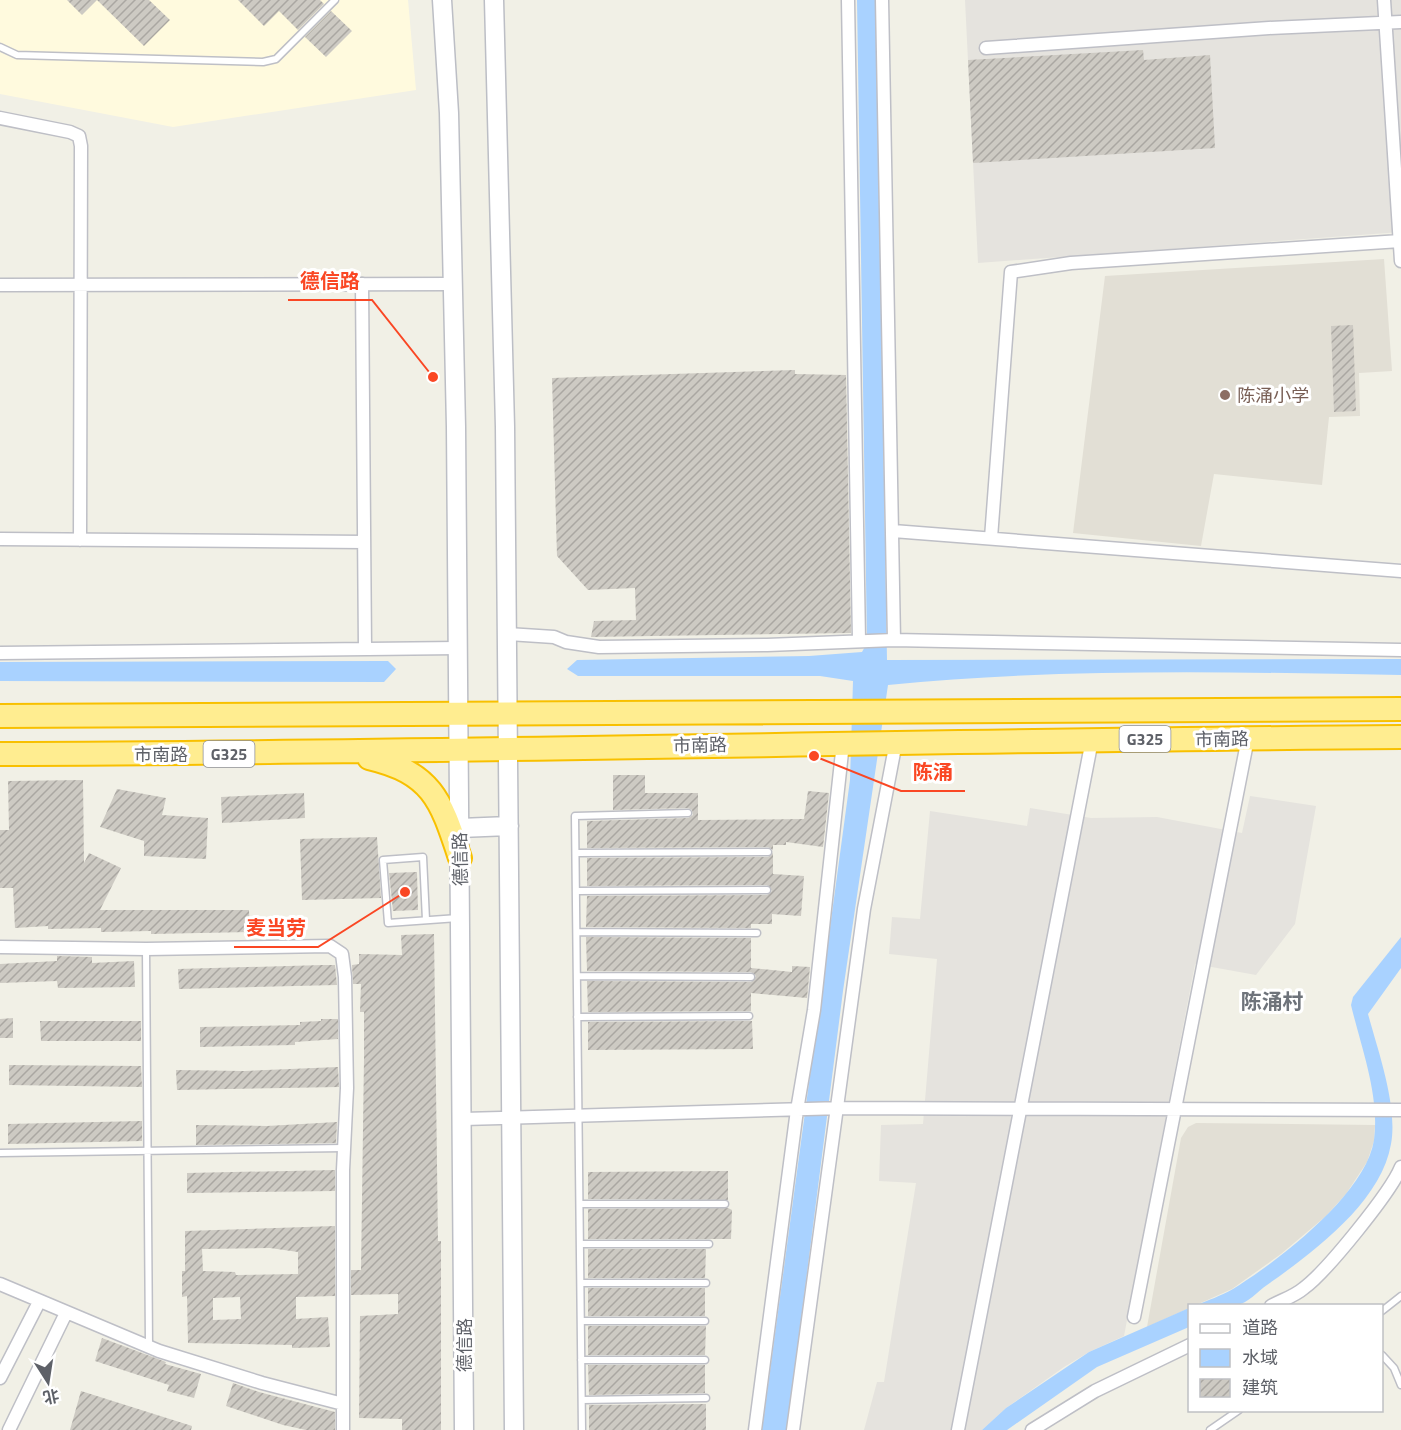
<svg xmlns="http://www.w3.org/2000/svg" width="1401" height="1430" viewBox="0 0 1401 1430" font-family="'Titillium Web','Noto Sans SC',sans-serif">
	<style>
		.commercial { fill: #fffade }
		.industrial { fill: #e5e3de }
		.education { fill: #e2dfd5 }
		.water { fill: #a9d2ff }
		.building { fill: url(#building-hatch); fill-rule: evenodd }
		.lines { fill: none; stroke-linecap: round; stroke-linejoin: round }
		.lane-casing { stroke: #bebfc6; stroke-width: 9 }
		.street-casing { stroke: #bebfc6; stroke-width: 15 }
		.secondary-casing { stroke: #bcbec5; stroke-width: 21 }
		.highway-casing { stroke: #f8c000; stroke-width: 26 }
		.lane { stroke: #fff; stroke-width: 6 }
		.street { stroke: #fff; stroke-width: 12 }
		.secondary { stroke: #fff; stroke-width: 18 }
		.highway { stroke: #ffed90; stroke-width: 22 }
		.education-dot { fill: #8d6e63; stroke: #fff; stroke-width: 2 }
		.labels { text-anchor: middle; dominant-baseline: central; stroke-width: 6; stroke-linejoin: round; paint-order: stroke }
		.shield { fill: #fff; stroke: #8e9095; stroke-width: 1.5 }
		.shield-label { font-size: 16px; font-weight: bold; fill: #5e6168 }
		.education-label { font-size: 18px; fill: #785e54; stroke: #fff; text-anchor: start }
		.street-label { font-size: 18px; fill: #5e6168; stroke: #fff }
		.quarter-label { font-size: 21px; font-weight: bold; fill: #6e737a; stroke: #fff }
		.leader { fill: none; stroke: #fa4724; stroke-width: 2 }
		.callout-dot { fill: #fa4724; stroke: #fff; stroke-width: 2 }
		.callout-label { font-size: 20px; text-anchor: middle; font-weight: bold; fill: #fa4724; stroke: #fff; stroke-width: 6; stroke-linejoin: round; paint-order: stroke }
	</style>
	<defs>
		<pattern id="building-hatch" width="6" height="6" patternUnits="userSpaceOnUse" patternTransform="scale(1.5)"><rect width="6" height="6" fill="#cdcac3"/><path d="M-1 1l2-2M0 6l6-6M5 7l2-2" fill="none" stroke="#aaa7a2"/></pattern>
	</defs>
	<rect width="100%" height="100%" fill="#f1f0e6"/>
	<path class="commercial" d="M0 0H408L416 90 173 127 0 94Z"/>
	<path class="industrial" d="M965 0H1401V232L978 263Z
		M1250 796 1316 806 1295 924 1256 975 1195 964 1124 1336 1089 1352 1064 1367 1006 1408 982 1430H864L877 1382H884L916 1183 879 1181 881 1125 923 1124 937 959 889 954 892 917 920 919 930 811 1027 826 1030 808 1091 818 1157 817 1242 833Z"/>
	<path class="education" d="M1384 259 1392 371 1359 373 1360 416 1329 417 1322 485 1214 474 1201 546 1073 533 1105 276Z
		M1196 1123 1375 1125 1374 1141 1367 1162 1346 1194 1326 1216 1281 1254 1232 1289 1147 1327 1181 1138 1188 1127Z"/>
	<path class="water" d="M857 0H876L887 660 1401 659V675C1230 672 1059 668 888 685L843 991 787 1430H762L850 780 853 681 820 676H578L567 669 577 660 809 656 862 652 867 643Z
		M388 661 396 669 384 682 0 681V662Z
		M1401 937V968L1368 1014C1378 1051 1398 1106 1391 1144 1381 1203 1312 1253 1267 1285 1258 1291 1247 1304 1237 1305 1224 1308 1208 1305 1195 1306 1208 1300 1221 1296 1233 1289 1278 1261 1366 1194 1374 1140 1380 1096 1361 1047 1351 1005L1353 997Z
		M1189 1308V1327L1097 1367 1007 1430H982L1006 1408 1089 1352Z"/>
	<path class="building" d="M67 0H149L170 20 144 46 97 0 82 15Z
		M238 0H320L324 4 298 30 279 11 264 26Z
		M331 11 352 31 326 57 305 37Z
		M1143 50 1144 60 1210 55 1215 148 973 163 968 60Z
		M1353 325 1356 411 1334 412 1331 326Z
		M795 370V374L846 375 851 633 591 637 594 621 636 620 635 588 588 590 557 556 552 378Z
		M613 775H645V793H698V820L804 819 808 791 829 793 823 847 786 842V845H773V850L768 847 587 848V821L688 818 693 815 692 810 688 808 613 810Z
		M83 780 84 863 89 853 121 868 100 910H249L250 932 151 934V931L101 932V928L48 929V926L15 928 13 888H0V830H9L8 781Z
		M117 789 166 798 162 815 208 818 206 859 144 856V841L100 827Z
		M304 793 305 818 222 823 221 797Z
		M377 837 381 898 302 900 300 839Z
		M773 853V874L804 876 801 916 772 914V924H751V928L586 927 587 896 767 895 772 891 767 885 587 886V858L768 857Z
		M417 872 418 910 393 911 389 873Z
		M434 934 438 1241H441V1430H402V1419L359 1418 360 1316 398 1314V1294L351 1295V1270H361L364 1058V1012H360L361 984H353L352 965 359 964V954L402 955 401 935Z
		M586 937 751 938V968L792 972V966L810 967 807 998 751 993V1011L588 1012 587 981 751 982 756 976 751 972 587 971Z
		M57 956 92 957V963L134 961 135 987 58 988 57 981 0 983V964L57 961Z
		M323 965H335L337 985 179 989 178 969Z
		M13 1018V1038H0V1019Z
		M321 1019H338V1039L295 1042V1045L200 1047V1027L300 1025V1022L321 1021Z
		M40 1021H141V1041H41Z
		M752 1021 753 1049 588 1050V1022Z
		M9 1065 141 1066 142 1087 9 1085Z
		M338 1067 339 1087 177 1090 176 1070 244 1071Z
		M142 1121V1141L8 1144V1124Z
		M337 1122 336 1143 196 1145V1125L267 1126Z
		M335 1170V1191L187 1193V1173Z
		M728 1171V1200L588 1199V1172Z
		M728 1208 732 1210 731 1239H588V1209Z
		M335 1226V1296L296 1297V1319L328 1317 330 1347 292 1348V1345L188 1343 187 1296 182 1297V1271H185V1231ZM270 1248 298 1252V1274L236 1275 235 1272 203 1271 202 1249ZM240 1297 241 1319 213 1320V1298Z
		M588 1249H706L705 1278H588Z
		M588 1288H705V1316H588Z
		M588 1326H706L705 1355H588Z
		M102 1338 166 1362 165 1364 201 1374 194 1398 167 1391 169 1385 95 1361Z
		M588 1365H705V1393L589 1395Z
		M233 1383 259 1392 335 1412V1430H306L283 1425 226 1406Z
		M81 1391 192 1426 191 1430H70Z
		M706 1404V1430H589V1405Z"/>
	<g class="lines">
		<g class="lane-casing">
			<path id="lane" d="M0 47 17 55 263 62 276 59 335 0
				M576 853 768 852
				M576 891 767 890
				M426 920 423 857 383 860 388 923 458 918
				M577 932 757 933
				M146 949 149 1346
				M577 976 751 977
				M577 1017 749 1016
				M0 1153 344 1148
				M580 1204H725
				M580 1244H709
				M581 1283H706
				M1382 1311 1401 1296
				M581 1321H705
				M1382 1355 1394 1368 1401 1385
				M581 1360H705
				M582 1400 706 1398
				M582 1430 575 816 688 813
				M1210 1430 1239 1410"/>
		</g>
		<g class="street-casing">
			<path id="street" d="M848 0 859 641
				M882 0 894 640
				M1384 0 1401 261
				M986 48 1269 28 1401 22
				M0 118 70 132 79 136 81 146 80 540
				M362 284 365 649
				M0 285 453 284
				M893 531 1401 571
				M991 538 1011 272 1071 263 1400 241
				M0 539 364 542
				M507 634 554 637 566 642 599 647 767 645 894 640 1401 650
				M0 653 458 648
				M0 947 146 949 330 946 342 954 345 977 347 1088 343 1170V1430
				M463 1119 843 1108 1401 1110
				M0 1284 159 1351 262 1383 343 1404
				M1271 1306C1282 1300 1295 1296 1304 1288 1326 1272 1391 1192 1401 1167
				M1134 1317 1248 738
				M0 1378 39 1302
				M9 1430 66 1313
				M755 1430 797 1110 814 1010 843 743
				M793 1430 864 909 896 742
				M958 1430 1092 740
				M1032 1430 1095 1391 1190 1345"/>
		</g>
		<g class="secondary-casing">
			<path id="secondary" d="M442 0 449 113 456 427 464 1430
				M494 0 505 427 514 1430
				M460 828 509 826"/>
		</g>
		<g class="highway-casing">
			<path id="highway" d="M0 716 1401 709
				M0 754C467 753 934 740 1401 737
				M369 758C433 773 441 801 460 858"/>
		</g>
		<use href="#lane" class="lane"/>
		<use href="#street" class="street"/>
		<use href="#secondary" class="secondary"/>
		<use href="#highway" class="highway"/>
	</g>
	<circle class="education-dot" cx="1225" cy="395" r="6"/>
	<g class="labels">
		<g class="shield">
			<rect x="1119.5" y="726" width="51" height="26" rx="4.5"/>
			<rect x="203.5" y="741" width="51" height="26" rx="4.5"/>
		</g>
		<g class="shield-label">
			<text x="1145" y="739">G325</text>
			<text x="229" y="754">G325</text>
		</g>
		<g class="education-label">
			<text x="1237" y="395">陈涌小学</text>
		</g>
		<g class="street-label">
			<text transform="translate(1222 739) rotate(-1)">市南路</text>
			<text transform="translate(700 745) rotate(-1)">市南路</text>
			<text x="161" y="754">市南路</text>
			<text transform="translate(460 859) rotate(-91)">德信路</text>
			<text transform="translate(464 1345) rotate(-90)">德信路</text>
		</g>
		<g class="quarter-label">
			<text x="1272" y="1001">陈涌村</text>
		</g>
	</g>
	<path class="leader" d="M433 377L372 300H288M814 756L901 791H965M405 892L318 947H234"/>
	<g class="callout-dot">
		<circle cx="433" cy="377" r="6"/>
		<circle cx="814" cy="756" r="6"/>
		<circle cx="405" cy="892" r="6"/>
	</g>
	<g class="callout-label">
		<text x="330" y="288">德信路</text>
		<text x="933" y="779">陈涌</text>
		<text x="276" y="935">麦当劳</text>
	</g>
	<rect x="1188" y="1304" width="195" height="108" fill="#ffffff" stroke="#bfc0c3" stroke-width="1.5"/>
	<rect x="1200" y="1324" width="30" height="9" fill="#ffffff" stroke="#bfc0c3" stroke-width="1.5"/>
	<text x="1242" y="1334" font-size="18" fill="#5e6168">道路</text>
	<rect x="1200" y="1349" width="30" height="18" fill="#a9d2ff" stroke="#bfc0c3" stroke-width="1.5"/>
	<text x="1242" y="1364" font-size="18" fill="#5e6168">水域</text>
	<rect x="1200" y="1379" width="30" height="18" fill="url(#building-hatch)" stroke="#bfc0c3" stroke-width="1.5"/>
	<text x="1242" y="1394" font-size="18" fill="#5e6168">建筑</text>
	<g transform="translate(48 1382) rotate(168)" stroke="#ffffff" stroke-width="4.5" paint-order="stroke">
	<path d="M0-4.5L10 22L0 15L-10 22Z" fill="#5e6168"/>
	<text y="-9" font-size="16" font-weight="bold" text-anchor="middle" fill="#5e6168">北</text>
	</g>
</svg>
